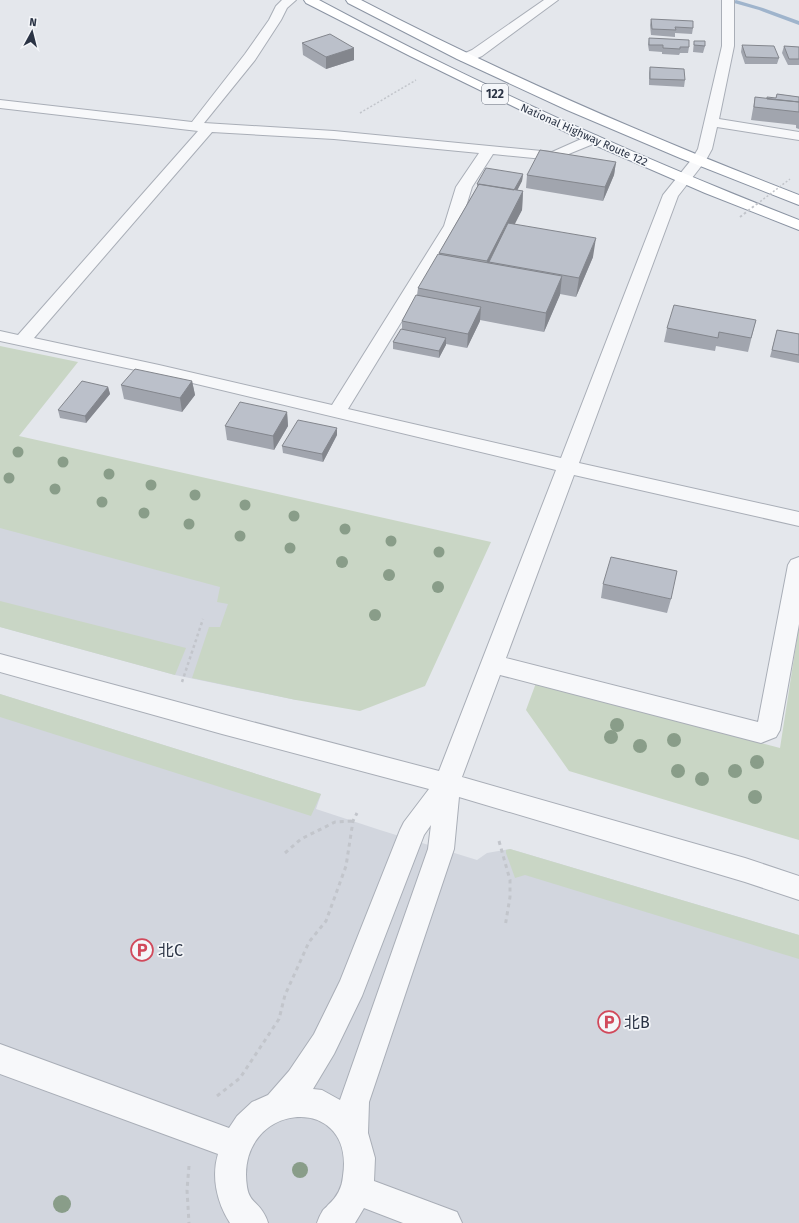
<svg xmlns="http://www.w3.org/2000/svg" width="799" height="1223" viewBox="0 0 799 1223" font-family="'Fira Sans','Noto Sans JP',sans-serif">
	<style>
		.built { fill: #d2d6de }
		.green { fill: #c9d6c5 }
		.lines { fill: none; stroke-linecap: round; stroke-linejoin: round }
		.stream { fill: #9fb4cc; fill-rule: evenodd }
		.minor-casing { stroke: #a9aeb7; stroke-width: 2 }
		.highway-casing { stroke: #8b94a3; stroke-width: 2 }
		.path-far2 { stroke: #c2c5cb; stroke-width: 1.5; stroke-dasharray: 2 2; stroke-linecap: butt }
		.path-far1 { stroke: #c2c5cb; stroke-width: 2.5; stroke-dasharray: 3 3; stroke-linecap: butt }
		.path { stroke: #c2c5cb; stroke-width: 3; stroke-dasharray: 4 4; stroke-linecap: butt }
		.minor { fill: #f7f8fa; fill-rule: evenodd }
		.highway { fill: #fff; fill-rule: evenodd }
		.path-bridge-far1 { stroke: #c2c5cb; stroke-width: 1.5; stroke-dasharray: 2 2; stroke-linecap: butt }
		.path-bridge { stroke: #c2c5cb; stroke-width: 2; stroke-dasharray: 2.5 2.5; stroke-linecap: butt }
		.tree { fill: #899d89 }
		.wall { fill: #a1a5ae }
		.shaded-wall { fill: #83868d }
		.building { fill: #bbc0ca; stroke: #83868d }
		.labels { text-anchor: middle; dominant-baseline: central; stroke-width: 3.5; stroke-linejoin: round; paint-order: stroke }
		.far-street-label { font-size: 11px; fill: #2b3445; stroke: #f4f6f9 }
		.shield { fill: #f4f6f9; stroke: #676e7b; stroke-width: 1 }
		.shield-label { font-size: 12px; font-weight: bold; fill: #2b3445 }
		.near-poi-label { font-size: 16px; fill: #2b3445; stroke: #f4f6f9; text-anchor: start }
	</style>
	<rect width="100%" height="100%" fill="#e4e7ec"/>
	<path class="built" d="M0 502 352 588 296 700 175 675 0 627Z
		M0 694 321 794 316 809 380 830 477 860 487 853 510 849 799 935V1223H0Z"/>
	<path class="green" d="M0 346 78 362 19 436 491 542 425 686 360 711 296 700 192 678 209 627H220L228 604 217 602 220 587 0 528Z
		M0 601 186 648 175 675 0 627Z
		M799 626V840L569 771 526 710 536 683 780 748Z
		M0 694 321 794 311 816 0 717Z
		M510 849 799 935V959L525 875 515 878 506 853V850Z"/>
	<g class="lines">
		<path class="stream" d="M736 0 763 8 799 21V25L759 10 734 3 733 2Z"/>
		<g class="minor-casing">
			<path id="minor" d="M282 0H296L287 8 281 20 255 60 204 123 334 131 552 152 588 136 593 135 598 136 600 139 598 142 554 160 493 154 472 187 460 226 348 409 561 458 663 195 692 159 698 149 722 46V0H734V46L719 119 799 132V140L717 127 712 149 706 160 678 196 579 463 799 512V526L574 475 506 658 758 722 788 565 791 560 799 557V624L780 730 776 737 761 743 500 675 462 777 745 858 799 876V900L745 882 459 797 454 849 369 1102 368 1133 375 1158 374 1181 457 1212 462 1223H403L364 1208 355 1223H317C318 1220 320 1215 322 1212 323 1209 326 1208 328 1205 337 1197 342 1188 343 1176 356 1090 234 1102 247 1187 249 1201 257 1202 263 1212 265 1215 267 1219 268 1223H230C217 1203 211 1177 218 1154L0 1074V1044L229 1128 237 1116 252 1102 268 1095 289 1071 314 1034 340 981 400 830 404 822 429 789 222 734 0 672V654L222 714 439 771 556 470 159 375 0 341V331L18 335 198 131 0 108V100L192 122 245 54 269 20 276 6ZM212 132 334 139 479 153 456 187 444 226 332 405 159 365 34 338ZM431 825 428 849 340 1100 322 1090 313 1089 334 1054 362 996 424 835Z
				M544 0H558L482 56 471 61H461L460 58 461 55 472 50Z"/>
		</g>
		<g class="highway-casing">
			<path id="highway" d="M304 0H319C474 83 635 156 799 220V230L705 193 574 136 410 56 306 3Z
				M346 0H361C503 74 649 137 799 195V205L680 158 567 110 457 59 348 3Z"/>
		</g>
		<path class="path-far2" d="M360 113 416 80"/>
		<path class="path-far1" d="M182 682 203 619"/>
		<path class="path" d="M499 841 510 880V897L505 927
			M285 853 301 839 335 822 353 821
			M217 1096 240 1078 279 1019 285 995 309 942 326 921 346 866 353 821 357 813
			M189 1166 187 1190 189 1223"/>
		<use href="#minor" class="minor"/>
		<use href="#highway" class="highway"/>
		<path class="path-bridge-far1" d="M757 204 790 179"/>
		<path class="path-bridge" d="M740 217 758 203"/>
	</g>
	<g class="tree">
		<circle cx="18" cy="452" r="5.5"/>
		<circle cx="63" cy="462" r="5.5"/>
		<circle cx="109" cy="474" r="5.5"/>
		<circle cx="9" cy="478" r="5.5"/>
		<circle cx="151" cy="485" r="5.5"/>
		<circle cx="55" cy="489" r="5.5"/>
		<circle cx="195" cy="495" r="5.5"/>
		<circle cx="102" cy="502" r="5.5"/>
		<circle cx="245" cy="505" r="5.5"/>
		<circle cx="144" cy="513" r="5.5"/>
		<circle cx="294" cy="516" r="5.5"/>
		<circle cx="189" cy="524" r="5.5"/>
		<circle cx="345" cy="529" r="5.5"/>
		<circle cx="240" cy="536" r="5.5"/>
		<circle cx="391" cy="541" r="5.5"/>
		<circle cx="290" cy="548" r="5.5"/>
		<circle cx="439" cy="552" r="5.5"/>
		<circle cx="342" cy="562" r="6"/>
		<circle cx="389" cy="575" r="6"/>
		<circle cx="438" cy="587" r="6"/>
		<circle cx="375" cy="615" r="6"/>
		<circle cx="617" cy="725" r="7"/>
		<circle cx="611" cy="737" r="7"/>
		<circle cx="674" cy="740" r="7"/>
		<circle cx="640" cy="746" r="7"/>
		<circle cx="757" cy="762" r="7"/>
		<circle cx="678" cy="771" r="7"/>
		<circle cx="735" cy="771" r="7"/>
		<circle cx="702" cy="779" r="7"/>
		<circle cx="755" cy="797" r="7"/>
		<circle cx="300" cy="1170" r="8"/>
		<circle cx="62" cy="1204" r="9"/>
	</g>
	<path class="wall" d="M651 19 693 28 692 34 675 33V37L651 35 650 25Z
		M649 38 689 47 688 53H680L679 55 662 54V52L649 51 648 45Z
		M694 41 705 46 703 53 693 52Z
		M302 43 354 48V60L326 69 303 55Z
		M742 45 779 58 777 64H745L741 52Z
		M784 46 799 47V65H788L782 53Z
		M650 67 685 80 684 87 649 85V73Z
		M777 94 799 97V129L796 128V125L751 120 755 97 767 99 776 98Z
		M616 162 614 175 603 201 526 188 527 175Z
		M523 174 522 181 517 190 523 191 522 210 514 224 593 257 576 297 560 294 544 332 480 320V321L467 348 446 344 439 358 393 349V342L402 329V321L417 295 418 288 439 254V253L477 187V184Z
		M756 320 748 352 716 346 715 351 664 342 667 328Z
		M777 330 799 334V363L770 357Z
		M192 381 195 395 182 412 124 399 121 385Z
		M108 387 110 394 86 423 60 418 58 410Z
		M287 412 288 426 274 450 227 440 225 426Z
		M337 435 323 462 283 453 282 446Z
		M603 584 671 599 667 613 601 598Z"/>
	<path class="shaded-wall" d="M354 48V60L326 69V57Z
		M616 162 614 175 603 201 605 187Z
		M523 174 522 181 514 197V190Z
		M523 191 522 210 495 263 489 262 488 276 486 280 487 261Z
		M596 238 593 257 576 297 579 278Z
		M562 276 560 295 544 332 546 313Z
		M481 307 480 321 467 348 468 334Z
		M446 338V345L439 358V351Z
		M192 381 195 395 182 412 180 398Z
		M108 387 110 394 86 423 85 416Z
		M287 412 288 426 274 450 273 436Z
		M337 428V435L323 462 322 454Z"/>
	<path class="building" d="M651 19 693 21V28L675 27 676 30 652 29Z
		M330 34 354 48 326 57 302 43Z
		M649 38 689 40V47H680V49L663 48V45H649Z
		M694 41H705V46L694 45Z
		M742 45 774 46 779 58 746 57Z
		M784 46 799 47V59H789Z
		M650 67 684 69 685 80 650 79Z
		M777 94 799 97V102L767 99V97L776 98Z
		M755 97 799 102V112L754 107Z
		M540 150 616 162 605 187 527 175Z
		M486 168 523 174 514 190 477 184Z
		M479 184 523 191 487 261 439 253Z
		M508 223 596 238 579 278 489 262Z
		M438 254 562 276 546 313 418 288Z
		M416 295 481 307 468 334 402 321Z
		M674 305 756 320 751 338 719 332 718 338 667 328Z
		M401 329 446 338 439 351 393 342Z
		M777 330 799 334V355L772 350Z
		M135 369 192 381 180 398 121 385Z
		M82 381 108 387 85 416 58 410Z
		M240 402 287 412 273 436 225 426Z
		M298 420 337 428 322 454 282 446Z
		M611 557 677 571 671 599 603 584Z"/>
	<defs>
		<g id="parking-ring" transform="scale(1.15)"><circle r="9.5" fill="#f4f6f9" stroke="#d1495b" stroke-width="1.5"/><path d="M-3.5-5.5H1a3.5 3.5 0 0 1 0 7H-1V5.5H-3.5ZM-1-3.4V-.6H.8a1.4 1.4 0 0 0 0-2.8Z" fill="#d1495b"/></g>
	</defs>
	<g fill-rule="evenodd">
		<use href="#parking-ring" x="142" y="950"/>
		<use href="#parking-ring" x="609" y="1022"/>
	</g>
	<g class="labels">
		<g class="far-street-label">
			<text transform="translate(584 135) rotate(24)">National Highway Route 122</text>
		</g>
		<rect class="shield" x="482" y="84" width="26" height="20" rx="3"/>
		<g class="shield-label">
			<text x="495" y="94">122</text>
		</g>
		<g class="near-poi-label">
			<text x="158" y="950">北C</text>
			<text x="624" y="1022">北B</text>
		</g>
	</g>
	<g transform="translate(32 32) rotate(7)" stroke="#f4f6f9" stroke-width="3" paint-order="stroke">
	<path d="M0-3L7 15L0 10L-7 15Z" fill="#2b3445"/>
	<text y="-6" font-size="11" font-weight="bold" text-anchor="middle" fill="#2b3445">N</text>
	</g>
</svg>
